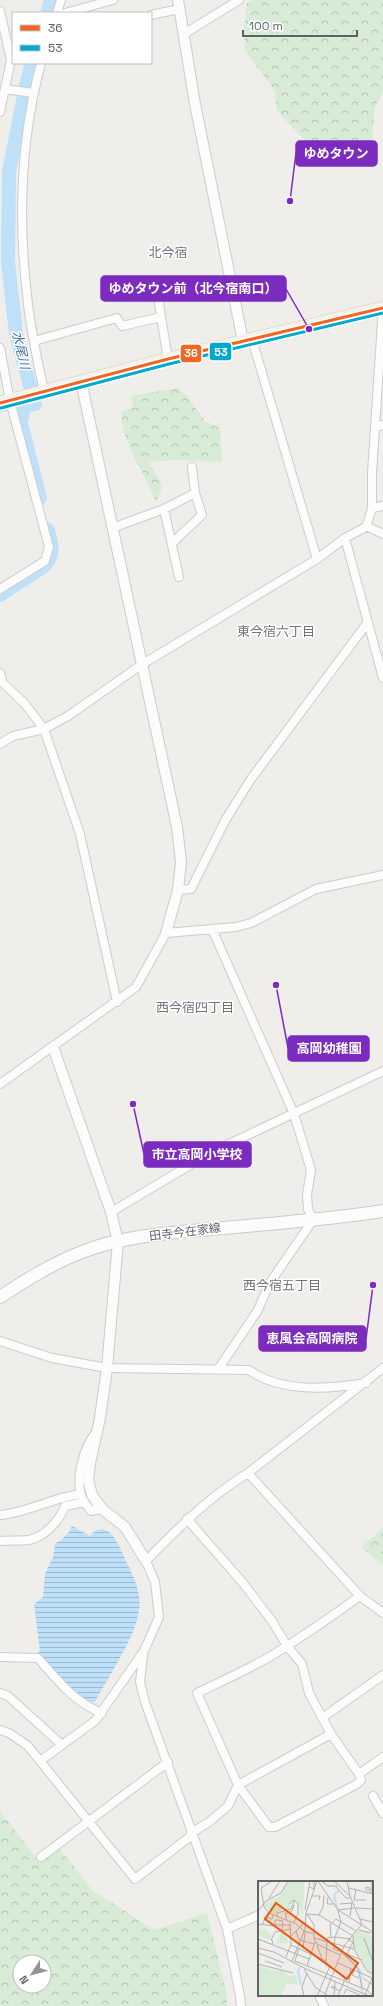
<svg xmlns="http://www.w3.org/2000/svg" width="383" height="2006" viewBox="0 0 383 2006" font-family="'Space Grotesk','Noto Sans JP',sans-serif">
	<style>
		.forest { fill: url(#forest-crowns); fill-rule: evenodd }
		.water { fill: url(#water-rules) }
		.lines { fill: none; stroke-linecap: round; stroke-linejoin: round }
		.stream { stroke: #bfe0f9; stroke-width: 2.5 }
		.river { stroke: #bfe0f9; stroke-width: 14 }
		.minor-casing { stroke: #cbcccc; stroke-width: 10 }
		.tertiary-casing { stroke: #cbcccc; stroke-width: 12 }
		.secondary-casing { stroke: #cacacb; stroke-width: 14 }
		.primary-casing { stroke: #d7ceb8; stroke-width: 14 }
		.minor { stroke: #fdfcfc; stroke-width: 8 }
		.tertiary { stroke: #fdfcfc; stroke-width: 10 }
		.secondary { stroke: #fdfcfc; stroke-width: 12 }
		.primary { stroke: #f4f2e9; stroke-width: 13 }
		.bus-1-casing { stroke: #fff; stroke-width: 6 }
		.bus-2-casing { stroke: #fff; stroke-width: 6 }
		.bus-1 { stroke: #f26522; stroke-width: 3 }
		.bus-2 { stroke: #00a9ce; stroke-width: 3 }
		.labels { text-anchor: middle; dominant-baseline: central; stroke-width: 3; stroke-linejoin: round; paint-order: stroke }
		.street-label { font-size: 12px; fill: #5f6368; stroke: #fff }
		.neighbourhood-label { font-size: 13px; fill: #70757a; stroke: #fff }
		.water-label { font-size: 13px; font-style: italic; fill: #4174aa; stroke: #fff }
		.inset-river { fill: none; stroke: #bfe0f9; stroke-width: 2 }
		.inset-road { fill: none; stroke: #b1b2b2; stroke-width: 1 }
		.view { fill: #e8590c; fill-opacity: 0.15; stroke: #e8590c; stroke-width: 2 }
		.inset-edge { fill: none; stroke: #5f6368; stroke-width: 2 }
		.leader { fill: none; stroke: #7b2cbf; stroke-width: 1.5 }
		.callout-dot { fill: #7b2cbf; stroke: #fff; stroke-width: 1.5 }
		.callout { fill: #7b2cbf; stroke: #7b2cbf; stroke-width: 1.5 }
		.callout-label { font-size: 13px; text-anchor: middle; font-weight: bold; fill: #fff }
		.line-badge { stroke: #fff; stroke-width: 1.5 }
		.badge-label { font-size: 11px; text-anchor: middle; font-weight: bold; fill: #fff }
	</style>
	<defs>
		<pattern id="forest-crowns" width="20" height="18" patternUnits="userSpaceOnUse"><rect width="20" height="18" fill="#d8ebd6"/><path d="M2 6a3 3 0 1 1 6 0M12 15a3 3 0 1 1 6 0" fill="none" stroke="#b2c2b1"/></pattern>
		<pattern id="water-rules" width="6" height="5" patternUnits="userSpaceOnUse"><rect width="6" height="5" fill="#bfe0f9"/><path d="M0 2.5h6" fill="none" stroke="#9eb9cd"/></pattern>
	</defs>
	<rect width="100%" height="100%" fill="#efeeea"/>
	<path class="forest" d="M252 0H383V92L375 106 372 139 368 149 337 158 309 145 277 111 275 91 245 51 244 29 247 3Z
		M177 388 186 395 205 421 220 428 222 462 176 460 149 462C157 479 168 483 156 502 145 471 122 446 121 412L133 407 131 396Z
		M383 1528V1565L361 1547Z
		M0 1811 37 1859 53 1840 92 1890 154 1930 207 1913 227 1995V2006H0ZM20 1962H44V1986H20Z"/>
	<path class="water" d="M72 1526 90 1536C109 1513 122 1553 128 1565 132 1574 136 1581 138 1591 140 1598 140 1607 138 1615 135 1637 106 1681 95 1702H82L58 1679 38 1653 40 1651 34 1604 43 1597 45 1574 53 1557 55 1544C63 1539 68 1535 72 1526Z"/>
	<g class="lines">
		<path class="stream" d="M0 411 21 407"/>
		<path class="river" d="M47 13 51 0
			M32 63 26 85 9 172 8 262 16 334 35 404 21 407 23 415 20 420 40 498
			M0 595 43 567C55 555 52 546 48 530"/>
		<g class="minor-casing">
			<path id="minor" d="M0 11 11 60 0 112
				M57 13 61 0
				M65 13 113 0
				M151 15 179 9
				M184 34 239 0
				M41 63C21 138 18 218 27 295 30 328 37 359 44 391
				M5 89 33 93
				M158 296 161 317
				M252 339 317 559
				M34 341 117 318 122 326 161 317 168 359
				M0 348 10 401 49 547 45 561 0 589
				M375 427 383 425
				M372 508 383 506
				M164 509 179 577
				M366 526 383 534
				M112 528 164 509 195 493
				M345 538 383 678
				M172 543 202 515 195 493 192 467
				M0 673 3 683 25 704 44 729 80 834 117 1002
				M0 744 13 736 44 729 68 716 141 665 317 559 345 538 366 527 372 508V473L383 307
				M178 890 191 889 226 819 251 779 368 622
				M212 929 294 1114 311 1170 307 1195 308 1209 313 1220 269 1284 258 1310 219 1368
				M0 1084 136 987 166 933 236 927 251 923 316 889 383 875
				M111 1212 212 1152 383 1071
				M0 1341 52 1358 107 1368 249 1370C281 1393 329 1389 366 1383
				M94 1435C83 1450 76 1477 81 1495 83 1501 87 1506 91 1511L102 1509
				M248 1473 360 1596 383 1613
				M0 1515C29 1512 52 1498 80 1494
				M187 1519 243 1583 272 1621 287 1646 302 1664 309 1693 331 1734 359 1774 361 1780 357 1784 275 1827H269L238 1785 197 1693C222 1681 247 1670 271 1656 302 1637 331 1617 360 1596
				M0 1541C9 1540 20 1541 29 1540 46 1536 59 1521 65 1506L84 1502
				M143 1656 140 1682 145 1702 227 1929 240 1996 241 2006
				M0 1657 38 1658C57 1680 74 1702 102 1713
				M0 1693 8 1696 62 1745
				M322 1718 383 1675
				M0 1730 9 1733 28 1746 135 1879 192 1835
				M40 1761 95 1721 144 1651 159 1617 155 1582 146 1561C178 1528 209 1497 248 1473L383 1368
				M359 1774 383 1757
				M373 1796 383 1813
				M191 1833 209 1822 228 1806 238 1785 331 1734
				M41 1857 168 1762
				M227 1929 259 1915
				M319 1995 324 2006"/>
		</g>
		<g class="tertiary-casing">
			<path id="tertiary" d="M178 0 195 104 243 341
				M81 381 177 827 181 862 178 890 166 933
				M53 1047 111 1212 118 1242 107 1368 100 1418 90 1463 88 1480 92 1495 102 1509 125 1527 146 1561"/>
		</g>
		<g class="secondary-casing">
			<path id="secondary" d="M0 1297C26 1280 53 1263 82 1252 122 1236 169 1233 211 1229 268 1224 326 1220 383 1211"/>
		</g>
		<g class="primary-casing">
			<path id="primary" d="M0 403 168 359 383 308"/>
		</g>
		<use href="#minor" class="minor"/>
		<use href="#tertiary" class="tertiary"/>
		<use href="#secondary" class="secondary"/>
		<use href="#primary" class="primary"/>
		<g class="bus-1-casing">
			<path id="bus-1" d="M0 403 168 359 383 308"/>
		</g>
		<g class="bus-2-casing">
			<path id="bus-2" d="M1 408 169 364 383 313"/>
		</g>
		<use href="#bus-1" class="bus-1"/>
		<use href="#bus-2" class="bus-2"/>
	</g>
	<g class="labels">
		<g class="street-label">
			<text transform="translate(185 1232) rotate(-7)">田寺今在家線</text>
		</g>
		<g class="neighbourhood-label">
			<text x="168" y="252">北今宿</text>
			<text x="276" y="631">東今宿六丁目</text>
			<text x="195" y="1007">西今宿四丁目</text>
			<text x="282" y="1285">西今宿五丁目</text>
		</g>
		<g class="water-label">
			<text transform="translate(21 350) rotate(77)">水尾川</text>
		</g>
	</g>
	<g transform="translate(258 1881)">
		<rect width="115" height="115" fill="#efeeea"/>
		<path d="M31 0H46L45 37 39 20 32 21V28H23L16 34 5 23 22 15ZM8 48 14 55 11 59 0 54V49ZM26 51 31 62 18 63 22 52ZM0 84 17 90 24 89 31 95 38 94 40 104 29 102 23 115H0Z" fill="#d8ebd6"/>
		<path d="M101 49 111 51 115 62V93L110 90 96 66 95 56Z" fill="#d8ebd6"/>
		<path class="inset-river" d="M79 28 76 14 81 9M87 73 103 91 104 112M42 86 40 90 43 104"/>
		<path class="inset-road" d="M14 0 3 7 6 26 11 32 28 39M60 0 80 29 115 51M63 0 70 5H79M89 0 92 15M51 6 56 8V0M78 6 88 17H92M91 7 115 13M98 8 96 19H108M112 9H108V6L112 7V12M114 13V0M54 15H62L61 19M70 16 69 23H75M11 17 22 0M31 23 36 19 40 22V33L36 41M82 23 94 22M98 27 115 28M47 29 52 0M0 30 8 20 23 12 30 0M27 31 29 40 37 42 46 50 56 53M28 33 34 30 36 24M48 33 61 34 95 55 96 68 109 90 115 93M49 33 56 44V58L59 63 82 74M61 34 65 26 66 14M19 35V32L33 28 37 19M92 35 94 22M102 38 115 41M20 39H17V44H33M20 39 25 40 24 49M72 42 73 57M74 42 78 38 98 50M0 43 17 45M5 43 7 36 14 38 15 34M101 49 113 52M38 50 41 59 56 63M17 51 33 48M33 55 47 41M56 57 96 68M106 57 115 81M0 58 51 78M93 58 77 56 83 41 80 29 96 27M14 63 15 60 13 59 17 51M33 64 68 80M59 64 64 78M0 67 16 71 50 89 111 115M45 68 47 51M0 72 26 82M85 73 100 87 104 107M89 73 95 61 90 59M28 76 33 63 32 42M7 80 24 86M34 80 47 48 48 32 59 0M37 80 109 109 115 115M37 80 41 67M80 82 114 97M0 83 35 92M98 84 94 94 101 97M49 85 57 61M46 88 57 106 67 113M105 97 115 104M91 101 93 88M78 106H73L82 110M86 113 88 108 102 114M107 114 114 97M46 115 44 106 49 92M59 115 72 85M71 115 67 113 86 65 104 43 92 15 76 0M76 115 77 101M80 115 87 98 68 81 69 57 77 56 76 68 104 79"/>
		<path class="view" d="M18 22 100 82 89 98 7 38Z"/>
		<rect width="115" height="115" class="inset-edge"/>
	</g>
	<path class="leader" d="M290 201L296 153M309 329L286 289M276 985L288 1048M133 1104L144 1154M373 1285L366 1339"/>
	<g class="callout-dot">
		<circle cx="290" cy="201" r="4"/>
		<circle cx="309" cy="329" r="4"/>
		<circle cx="276" cy="985" r="4"/>
		<circle cx="133" cy="1104" r="4"/>
		<circle cx="373" cy="1285" r="4"/>
	</g>
	<g class="callout">
		<rect x="296" y="141" width="81" height="25" rx="4"/>
		<rect x="101" y="276" width="185" height="25" rx="4"/>
		<rect x="288" y="1036" width="81" height="25" rx="4"/>
		<rect x="144" y="1142" width="107" height="25" rx="4"/>
		<rect x="259" y="1326" width="107" height="25" rx="4"/>
	</g>
	<g class="callout-label">
		<text x="336" y="158">ゆめタウン</text>
		<text x="193" y="293">ゆめタウン前（北今宿南口）</text>
		<text x="329" y="1053">高岡幼稚園</text>
		<text x="197" y="1159">市立高岡小学校</text>
		<text x="312" y="1343">恵風会高岡病院</text>
	</g>
	<g class="line-badge">
		<rect x="209" y="342" width="23" height="19" rx="4" fill="#00a9ce"/>
		<rect x="180" y="344" width="22" height="19" rx="4" fill="#f26522"/>
	</g>
	<g class="badge-label">
		<text x="221" y="356">53</text>
		<text x="191" y="357">36</text>
	</g>
	<rect x="12" y="12" width="140" height="52" fill="#ffffff" stroke="#bfc1c3"/>
	<rect x="20" y="25" width="20" height="6" fill="#f26522" stroke="#bfc1c3"/>
	<text x="48" y="32" font-size="12" fill="#5f6368">36</text>
	<rect x="20" y="45" width="20" height="6" fill="#00a9ce" stroke="#bfc1c3"/>
	<text x="48" y="52" font-size="12" fill="#5f6368">53</text>
	<g transform="translate(32 1974) rotate(234)"><circle r="19" fill="#ffffff" stroke="#bfc1c3"/>
	<path d="M0-3L7 15L0 10L-7 15Z" fill="#919496"/>
	<text y="-6" font-size="11" font-weight="bold" text-anchor="middle" fill="#5f6368">N</text>
	</g>
	<path d="M243 30v6h114v-6" fill="none" stroke="#5f6368" stroke-width="2"/>
	<text x="249" y="30" font-size="12" fill="#5f6368" stroke="#ffffff" stroke-width="3" paint-order="stroke">100 m</text>
</svg>
